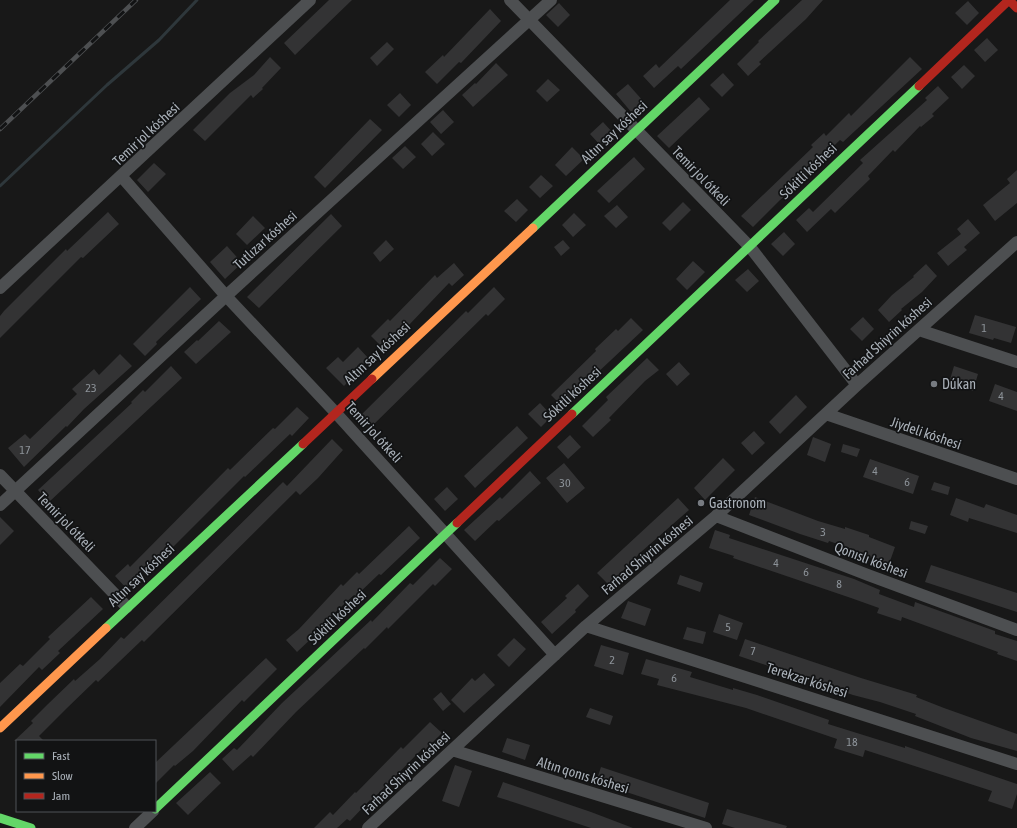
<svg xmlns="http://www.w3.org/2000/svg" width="1017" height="828" viewBox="0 0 1017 828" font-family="'Asap Condensed',sans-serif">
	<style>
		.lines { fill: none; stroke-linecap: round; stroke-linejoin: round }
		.stream { stroke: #2e373b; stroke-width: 3 }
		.building { fill: #333334 }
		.street { stroke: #4d4f51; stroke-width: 12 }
		.fast { stroke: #63d668; stroke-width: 9 }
		.slow { stroke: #ff974d; stroke-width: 9 }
		.jam { stroke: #b3261e; stroke-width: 9 }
		.rail-casing { stroke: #4d4f51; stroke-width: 4.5 }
		.rail { stroke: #121314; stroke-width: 3; stroke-dasharray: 9; stroke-linecap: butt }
		.poi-dot { fill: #777b81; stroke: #121314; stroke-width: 1.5 }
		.labels { text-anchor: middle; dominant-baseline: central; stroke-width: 3.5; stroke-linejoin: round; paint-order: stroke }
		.number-label { font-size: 12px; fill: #8c9298 }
		.street-label { font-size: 14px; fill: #aab1b9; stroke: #121314 }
		.poi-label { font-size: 14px; fill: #aab1b9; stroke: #121314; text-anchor: start }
	</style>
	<rect width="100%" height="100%" fill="#181818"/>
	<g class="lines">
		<path class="stream" d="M0 186 107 85 159 40 197 0"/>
	</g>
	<path class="building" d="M329 0H352L295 55 284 43Z
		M730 0H754L681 69 678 66 654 88 643 76 656 64 659 68Z
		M802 0H823L806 19 759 62 761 64 748 76 737 64 759 42 758 41Z
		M968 1 979 13 967 25 955 13Z
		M559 3 570 15 558 27 546 15Z
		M490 9 501 21 461 63 459 62 437 84 425 72 443 55 444 57Z
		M987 38 998 50 985 62 974 50Z
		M387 42 394 49 377 66 370 58Z
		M270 57 281 68 262 88 263 89 253 98 251 95 205 141 193 130 230 93 254 75Z
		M910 57 922 69 843 142 840 140 812 167 814 169 797 186 780 200 753 227 741 216 813 147 811 145 824 133 826 136 849 113 851 116Z
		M496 63 508 75 473 107 462 95 475 83 476 84Z
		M964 65 975 76 962 89 951 77Z
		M723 73 734 85 722 97 710 85Z
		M548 79 560 90 547 102 536 91Z
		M628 84 644 102 632 113 616 94Z
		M938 86 949 98 932 114 934 116 921 127 920 126 895 152 893 150 868 176 870 179 835 213 831 209 807 232 796 220 809 208 813 212 863 163 860 160 927 100 925 98Z
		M400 93 411 105 399 117 387 105Z
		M699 97 710 109 669 148 657 136Z
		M443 110 454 122 441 134 430 122Z
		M370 119 382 130 325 188 314 177Z
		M603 122 614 134 601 146 590 134Z
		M433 132 445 144 432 156 421 144Z
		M405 146 416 157 403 169 392 158Z
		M572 147 584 159 566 176 555 165Z
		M634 157 645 169 609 203 597 191Z
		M154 163 166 174 148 192 137 180Z
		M1017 170V203L995 221 983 205 1010 183 1007 179Z
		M541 175 553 186 540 198 529 187Z
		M517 199 528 210 516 222 504 211Z
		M683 202 691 210 670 231 662 223Z
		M617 205 628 217 616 228 604 216Z
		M108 212 119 224 83 258 81 257 0 338V316L4 311 66 249 67 251Z
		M574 213 586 225 573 237 562 225Z
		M331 214 342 226 259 308 247 297Z
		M253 216 265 228 247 245 236 234Z
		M968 219 980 233 964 247 967 250 948 266 937 253 961 234 957 229Z
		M784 232 795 244 783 256 771 244Z
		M386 240 394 249 380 262 373 253Z
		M563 240 570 248 561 256 554 247Z
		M227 246 242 263 225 279 210 262Z
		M693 261 705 272 687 290 676 279Z
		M454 263 464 275 452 286 449 283 408 326 406 324 383 348 371 336 388 319 390 321 435 275 437 278Z
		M926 264 937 276 922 292 901 309 902 310 889 322 878 310 892 295 914 277 913 276Z
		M748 269 759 281 747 292 735 280Z
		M190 287 201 299 156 342 157 344 145 356 133 344Z
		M494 287 505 299 488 316 486 314 370 428 359 417 466 311 468 313Z
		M975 315 1016 327 1011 343 994 338 993 340 969 333Z
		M863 317 874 329 862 341 850 329Z
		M631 318 643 330 562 406 551 395 596 351 595 349 616 329 618 331Z
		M219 321 231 332 196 364 184 352 197 340 198 341Z
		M358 347 369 359 344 386 326 368 338 357 343 362Z
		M120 354 132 366 84 409 67 427 66 426 24 467 8 448 25 434 30 439 77 394 72 389 94 369 99 375Z
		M647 358 659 370 645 381 609 418 611 420 593 437 582 426 608 400 606 397Z
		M679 362 690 374 677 386 666 374Z
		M171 366 182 378 49 502 38 490 132 403 131 402 143 390 145 392Z
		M954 366 978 374 973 391 949 383Z
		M995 384 1017 392V411L989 401Z
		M796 395 807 407 780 434 769 422Z
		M540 403 552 416 541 427 528 414Z
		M297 407 309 418 292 436 290 434 245 477 244 476 152 568 149 566 126 588 115 576 128 564 130 567 228 468 230 470 273 428 275 429Z
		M517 426 528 438 475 488 464 476Z
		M754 431 765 443 752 455 741 443Z
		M570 435 581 447 568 459 557 447Z
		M813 437 831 444 825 462 807 455Z
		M332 439 343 450 318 478 300 495 296 491 144 642 142 640 98 682 96 680 67 708 39 736 44 741H14L33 723 31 721 48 704 74 679 75 681 100 659 121 637 124 639 283 482 287 486Z
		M843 444 860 449 857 457 841 452Z
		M723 458 735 470 705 500 694 488Z
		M870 459 919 476 913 494 863 477Z
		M564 463 585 488 567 503 546 478Z
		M530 471 541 483 499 521 497 520 475 541 464 530 500 497 502 499Z
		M934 482 950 487 948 495 931 490Z
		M447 487 458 499 445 511 434 499Z
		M755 497 818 521 845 529V527L869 535V537L895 547 889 564 866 556V554L829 541 828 543 800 534 749 515Z
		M678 498 689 510 641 552 609 585 597 573Z
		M956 498 984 508 986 504 1017 515V533L969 518 968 522 950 515Z
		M0 517 14 531 0 545Z
		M911 521 928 526 925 534 909 529Z
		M409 526 420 538 381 575 379 574 356 596 354 595 329 618 331 620 297 652 286 640 299 629 341 584 343 586 357 572 359 574Z
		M715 530 730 535 729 538 854 579 880 590 879 594 914 607 915 602 995 631V634L1017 641V661L997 654 998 652 902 617 901 621 877 613 879 608 851 598 733 558 734 556 709 548Z
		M440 558 452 569 435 586 433 584 388 629 387 627 365 649 364 648 296 712 253 757 251 755 233 771 222 759 234 748 237 750 282 703 371 620 372 622 410 583 413 585Z
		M931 565 1017 593V612L925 582Z
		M680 575 703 583 700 592 677 584Z
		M578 584 589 596 575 610 576 612 552 634 541 622 567 598 565 596Z
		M91 597 103 609 58 651 60 653 42 670 39 667 0 707V683L20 664 23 666 50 639 48 637Z
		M628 601 651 609 645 626 621 618Z
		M719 614 743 623 737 640 713 632Z
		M687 627 706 632 703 644 683 639Z
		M514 638 526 649 509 667 497 655Z
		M745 639 861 678 917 695 916 697 944 708 1017 734V751L971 738 915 716 916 714 880 702 853 695 739 656Z
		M601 645 629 653 623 675 594 666Z
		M266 658 277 669 244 702 242 700 193 751 175 766 174 765 155 784V763Z
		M646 659 692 672 690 677 733 690V688L757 695 829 720 828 724 905 748V746L1017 784V794L1012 809 988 801 992 791 865 750 863 757 834 748 837 739 746 708 657 685 659 679 641 674Z
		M484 673 495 685 464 713 451 700 472 678 475 681Z
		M441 692 451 704 443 711 433 699Z
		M590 708 613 716 610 725 586 717Z
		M430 722 442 733 424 751 422 749 371 801 370 800 350 821 347 819 337 828H314L330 812 333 815 355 792 356 793 401 747 403 749Z
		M507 738 530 745 525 760 502 752Z
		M455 765 472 771 459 807 442 801Z
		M601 767 709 803 705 818 596 782Z
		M210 772 221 783 188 815 176 803Z
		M503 782 591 812 633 828H591L516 803 497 797Z
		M727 809 787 826 786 828H735L722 824Z"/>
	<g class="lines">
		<path class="street" d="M510 0 750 247 857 385
			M122 177 226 296 335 412 555 655
			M0 288 310 0
			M919 330 1017 362
			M826 414 1017 479
			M0 475 127 607
			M0 505 226 296 551 0
			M716 516 868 575 1017 630
			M586 626 1017 764
			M452 750 706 828
			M135 828 153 811
			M368 828 586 626 716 516 857 385 1017 242"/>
		<path class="fast" d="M533 228 775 0
			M572 414 919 86
			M106 628 303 444
			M155 809 457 523
			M0 818 31 828"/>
		<path class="slow" d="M372 379 533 228
			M0 728 106 628"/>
		<path class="jam" d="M919 86 1009 0 1017 8
			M303 444 372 379
			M457 523 572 414"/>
		<g class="rail-casing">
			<path id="rail" d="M0 129 136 0"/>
		</g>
		<use href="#rail" class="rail"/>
	</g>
	<g class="poi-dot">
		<circle cx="934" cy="384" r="4"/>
		<circle cx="701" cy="503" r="4"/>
	</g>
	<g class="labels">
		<g class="number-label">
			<text x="984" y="328">1</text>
			<text x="91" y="388">23</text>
			<text x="1001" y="396">4</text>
			<text x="25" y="450">17</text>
			<text x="875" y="471">4</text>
			<text x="907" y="482">6</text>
			<text x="565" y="483">30</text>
			<text x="823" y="532">3</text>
			<text x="776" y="563">4</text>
			<text x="806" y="572">6</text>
			<text x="839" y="584">8</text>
			<text x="728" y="627">5</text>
			<text x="753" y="651">7</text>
			<text x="612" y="660">2</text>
			<text x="674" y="678">6</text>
			<text x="852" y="742">18</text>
		</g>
		<g class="street-label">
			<text transform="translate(614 132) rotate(-43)">Altın say kóshesi</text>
			<text transform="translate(146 134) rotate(-43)">Temir jol kóshesi</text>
			<text transform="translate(808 171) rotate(-44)">Sókitli kóshesi</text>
			<text transform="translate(701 176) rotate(46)">Temir jol ótkeli</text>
			<text transform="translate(265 240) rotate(-42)">Tutlızar kóshesi</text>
			<text transform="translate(887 338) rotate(-42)">Farhad Shiyrin kóshesi</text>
			<text transform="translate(377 353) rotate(-43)">Altın say kóshesi</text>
			<text transform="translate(572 394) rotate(-43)">Sókitli kóshesi</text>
			<text transform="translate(374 432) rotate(48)">Temir jol ótkeli</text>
			<text transform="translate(926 433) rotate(19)">Jiydeli kóshesi</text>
			<text transform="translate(66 522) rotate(46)">Temir jol ótkeli</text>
			<text transform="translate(647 555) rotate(-40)">Farhad Shiyrin kóshesi</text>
			<text transform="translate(871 560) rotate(21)">Qonıslı kóshesi</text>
			<text transform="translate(141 575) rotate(-43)">Altın say kóshesi</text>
			<text transform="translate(337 617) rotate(-43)">Sókitli kóshesi</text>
			<text transform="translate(807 680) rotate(18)">Terekzar kóshesi</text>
			<text transform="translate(406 773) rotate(-43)">Farhad Shiyrin kóshesi</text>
			<text transform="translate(583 775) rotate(17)">Altın qonıs kóshesi</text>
		</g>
		<g class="poi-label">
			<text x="942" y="384">Dúkan</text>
			<text x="709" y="503">Gastronom</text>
		</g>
	</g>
	<rect x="16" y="740" width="140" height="72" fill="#121314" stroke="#4f5256"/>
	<rect x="24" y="753" width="20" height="6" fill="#63d668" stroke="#4f5256"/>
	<text x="52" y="760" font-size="12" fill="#aab1b9">Fast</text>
	<rect x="24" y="773" width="20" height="6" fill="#ff974d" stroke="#4f5256"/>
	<text x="52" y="780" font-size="12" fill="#aab1b9">Slow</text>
	<rect x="24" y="793" width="20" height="6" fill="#b3261e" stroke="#4f5256"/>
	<text x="52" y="800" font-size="12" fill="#aab1b9">Jam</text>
</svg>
